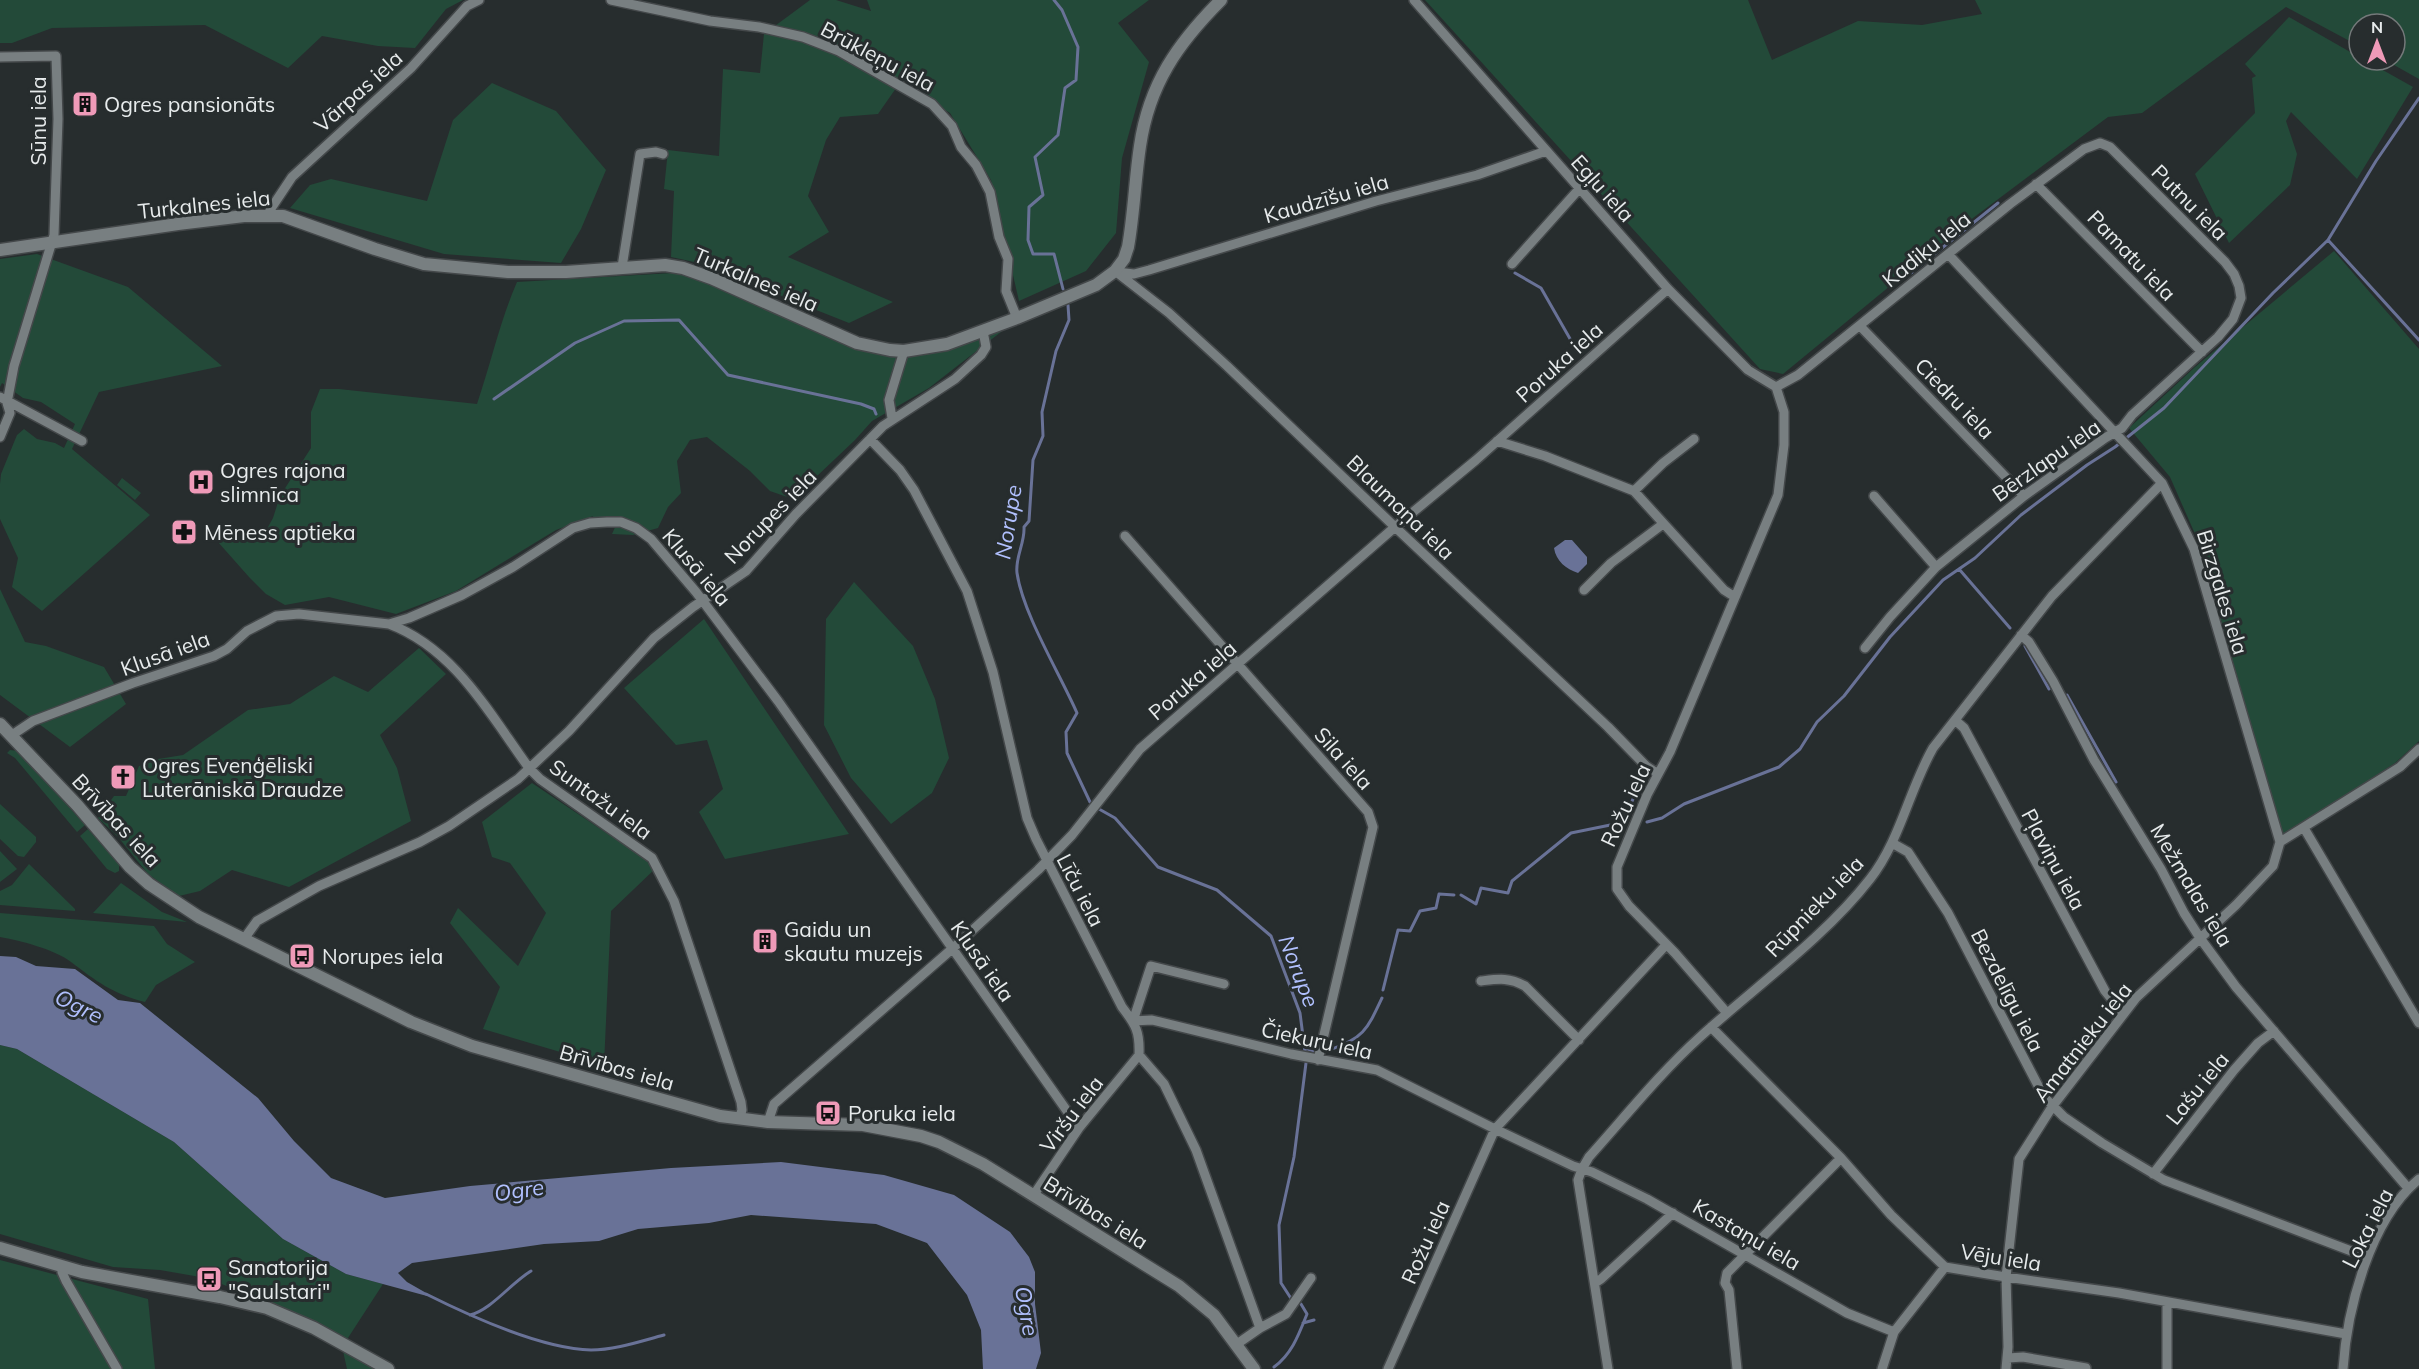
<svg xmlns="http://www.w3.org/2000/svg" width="2419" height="1369" viewBox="0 0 2419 1369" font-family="Mulish,sans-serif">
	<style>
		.green { fill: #234a39 }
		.water { fill: #697297 }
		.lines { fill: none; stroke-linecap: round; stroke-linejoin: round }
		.stream { stroke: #697297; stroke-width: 3 }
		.street-casing { stroke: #44484a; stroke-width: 12 }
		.secondary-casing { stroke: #44484a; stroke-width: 15 }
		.street { stroke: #787f81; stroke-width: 9 }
		.secondary { stroke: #787f81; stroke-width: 12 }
		.labels { text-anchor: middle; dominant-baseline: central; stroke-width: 6; stroke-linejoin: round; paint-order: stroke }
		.street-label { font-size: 21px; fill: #e7ebec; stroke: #272d2e }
		.poi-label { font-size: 21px; fill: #e7ebec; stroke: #272d2e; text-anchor: start }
		.water-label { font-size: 22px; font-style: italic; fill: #b1c0fe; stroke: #272d2e }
	</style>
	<rect width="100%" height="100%" fill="#272d2e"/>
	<path class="green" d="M0 0H463L446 9 415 48 378 46 322 36 288 68 205 25 52 28 12 43H0Z
		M810 0H836L871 11 867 0H1149L1118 23 1149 62 1122 158 1116 233 1086 271 1019 301 991 180 950 113 925 98 908 71 878 114 840 117 826 140 808 196 829 232 788 257 893 302 849 323 786 298 722 268 671 257 674 191 664 189 668 150 719 156 723 69 760 73 764 34Z
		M1425 0H1748L1772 60 1858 21 1922 25 1982 14 1975 0H2419V79L2385 60H2395V24H2359V46L2286 7 2142 113 2108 117 1969 221 1783 374 1760 369Z
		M2289 17 2359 57V60H2365L2413 87 2357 179 2291 112 2286 121 2297 154 2290 185 2229 243 2195 174 2255 113 2252 78 2256 76 2245 64Z
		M492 83 556 111 606 170 581 229 561 263 444 254 290 208 310 185 331 179 427 201 453 120Z
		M2334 251 2419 349V741L2395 763 2283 836 2199 543 2170 477 2129 428 2195 367Z
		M37 254 128 287 222 366 99 392 72 449 150 515 42 611 12 587 18 558 0 519V484L1 474 17 435 24 429 37 439 55 443 64 448 75 424 41 402 23 398 2 383 0 387V259Z
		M673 273 718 283 878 352 940 349 1010 325 929 388 872 421 855 440 816 477 801 490 787 497 770 491 750 471 707 437 690 440 677 461 681 493 668 507 658 528 633 535 612 534 617 523H590L593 516 556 530 456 591 396 614 329 597 285 605 266 594 249 577 210 533 263 536 273 518 280 496 311 448V412L320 389H339L477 404C491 363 500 321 517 282Z
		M122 478 141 493 135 500 117 485Z
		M854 582 913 646 935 699 949 758 932 793 891 824 851 778 824 725 826 619Z
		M0 589 25 642 46 646 104 667 126 704 70 747 0 695Z
		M704 619 849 834 725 859 699 812 723 789 707 740 676 745 624 688Z
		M419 648 446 674 380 735 397 768 411 821 289 887 232 870 200 891 179 896 148 874 118 837 98 818 114 796H126L139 766 158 759 183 755 248 710 290 704 334 676 368 692Z
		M10 750 19 751 85 825 77 832 15 758 7 753Z
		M532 783 657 867 611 911 604 1065 483 1029 500 987 450 923 458 908 518 966 546 913 510 863 492 857 482 822Z
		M0 804 36 837V842L24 857 18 856 0 839Z
		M88 829 119 864V871L115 873 107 869 80 836Z
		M0 851 17 869 0 882Z
		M29 864 75 909V911L0 905V891L12 885Z
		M121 883 162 912 187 922 93 913Z
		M0 913 154 926 167 944 195 962 156 985 145 1002C113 994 96 981 71 962 56 950 19 940 0 937Z
		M0 1045 17 1049 174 1142 283 1239 346 1274 383 1284 344 1344 253 1304 255 1297 206 1278 160 1270 113 1267 0 1234Z
		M0 1260 148 1299 155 1369H0Z
		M343 1351 374 1369H347Z"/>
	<path class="water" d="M1565 540H1572L1587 557V564L1578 573C1566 569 1556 561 1554 548Z
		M0 956 16 957 36 966 75 969 118 1000 140 1003 258 1098 294 1141 331 1178 385 1198 470 1186 671 1168 781 1162 884 1175 954 1195 1010 1232 1029 1257 1035 1272V1304L1041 1353 1036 1369H983L981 1330 967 1295 927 1243 876 1224 751 1215 709 1223 638 1229 599 1241 544 1244 412 1263 398 1273 407 1282 428 1294 427 1296 346 1274 283 1239 174 1142 17 1049 0 1045Z"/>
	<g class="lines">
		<path class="stream" d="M1054 0 1062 10 1078 47 1076 80 1065 88 1058 135 1035 157 1043 195 1029 207 1028 240 1033 254H1054L1063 289
			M2328 240 2419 340
			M1515 273 1541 288 1573 344
			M1906 277 1998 203
			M1068 305 1069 320 1056 351 1042 412 1043 436 1033 460 1029 521 1024 527C1025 543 1015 557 1017 573 1023 614 1060 674 1077 713L1066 732 1067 753 1090 802
			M494 399 575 343 624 321 679 320 728 375 861 404 874 409 876 414
			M1959 569 2010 628
			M2025 646 2049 689
			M2067 695 2116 782
			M1099 809 1115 818 1158 867 1217 890 1271 936 1300 1013 1305 1052
			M1622 822 1634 797
			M1647 822 1662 818 1684 804 1779 767 1800 749 1817 722 1844 696 1890 637 1943 580 1975 558 2021 515 2087 465 2115 447 2164 408 2273 293 2328 240 2376 161 2419 98
			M1461 895 1476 904 1481 888 1508 893 1512 881 1571 833 1625 822
			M1383 990 1398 930 1410 931 1420 911 1436 908 1439 894 1454 895
			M1305 1048 1314 1051
			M1329 1050C1363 1039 1367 1030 1382 998
			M426 1294C470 1316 542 1349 591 1350 615 1350 641 1341 664 1335
			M1292 1300 1281 1283 1279 1225 1294 1157 1306 1063
			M470 1315C491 1310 511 1283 531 1271
			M1303 1323 1314 1320
			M1274 1367C1292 1354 1299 1334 1307 1314L1301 1304"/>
		<g class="street-casing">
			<path id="street" d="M611 0 710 21 759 27 803 37 839 51 932 104 952 126 961 147 976 165 990 192 999 237 1008 259 1006 291 1017 318
				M1414 0 1668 289 1748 370 1776 387
				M0 57 56 56 58 119 54 235 14 366 7 403 10 413 0 437
				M2036 184 2202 352
				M269 215 270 210 292 177 411 68 467 6 479 0
				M1948 254 2162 483 2194 549 2280 842 2273 866 2236 905 2136 998 2052 1107 2019 1159 2006 1277 2008 1347 2006 1369
				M1512 264 1580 188
				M622 267 640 154 656 152 663 154
				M1115 271 1169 313 1227 366 1395 527 1608 727 1646 766 1658 774
				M1117 272 1134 274 1149 270 1376 201 1477 175 1546 151
				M1860 326 2024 496
				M1776 387 1798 375 2010 204 2084 149 2100 143 2110 147 2225 262 2234 274 2239 286 2241 298 2233 319 2218 337 2132 415 2122 428 2105 438 2024 496 1936 567 1890 617 1865 648
				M0 397 82 441
				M892 418 889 400 904 351
				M870 439 900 470 914 490 967 591 993 672 1027 818 1036 839 1122 1007C1136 1025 1140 1032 1139 1055L1164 1084 1196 1150 1260 1328 1237 1344
				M1497 441 1545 456 1634 491 1724 590 1735 597
				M1634 491 1663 463 1694 439
				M1874 496 1936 567
				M1125 536 1368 812 1373 827 1318 1060
				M1584 590 1611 563 1663 524
				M389 624C455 649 489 713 529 768L540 779 652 858 674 901 741 1102 742 1110 739 1119
				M2021 635 2029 642 2053 681 2094 760 2161 869 2184 913 2200 938 2236 987 2408 1188
				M1956 721 1964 728 2105 991 2123 1013
				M12 735 33 721 133 683 214 656 227 649 247 631 276 616 299 614 389 624 409 618 462 595 513 567 573 528 590 523 607 522H621L636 528 651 539 696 592 778 701 1079 1128
				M2304 828 2419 1023
				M2280 842 2400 767 2419 749
				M1892 843 1908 852 1948 913 2044 1097 2064 1117 2102 1143 2164 1180 2367 1257
				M244 939 257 921 319 886 420 842 449 826 518 779 569 731 654 638 693 607 746 571 796 514 883 426 955 379 981 355 986 347 983 331
				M1481 981C1498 979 1509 977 1525 986L1579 1040
				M1224 984 1151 966 1133 1021 1152 1020 1291 1054 1377 1070 1495 1129 1573 1166 1592 1172 1647 1199 1847 1313 1894 1332
				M1727 1013 1675 953 1629 906 1617 889V867L1647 795 1670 752 1778 495 1784 445V412L1776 387
				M1711 1027 1841 1158 1891 1215 1945 1267 2006 1277 2119 1293 2346 1334
				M768 1122 774 1104 952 949 1038 870 1072 835 1140 749 1395 527 1476 460 1668 289
				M2153 1174 2234 1070 2258 1043 2274 1031
				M1033 1196 1079 1128 1139 1055
				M62 1267V1272L66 1281 117 1369
				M1595 1283 1601 1279 1673 1213
				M2167 1302V1369
				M1260 1328 1286 1314 1311 1278
				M2008 1358 2023 1357 2086 1368
				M1388 1369 1495 1129 1666 945
				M1608 1369 1578 1180 1582 1169 1589 1157C1625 1117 1660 1073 1700 1037 1755 987 1825 937 1870 879 1900 841 1909 790 1933 748L2052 596 2162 483
				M1737 1369 1729 1290 1725 1283 1727 1273 1841 1158
				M1882 1369 1894 1332 1945 1267
				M2343 1369C2347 1309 2370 1219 2419 1179"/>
		</g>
		<g class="secondary-casing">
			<path id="secondary" d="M0 250 178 224 244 216H283L375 249 424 264 508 272H566L665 265 683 268 711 278 857 343 890 350 904 351 947 344 1017 318 1096 285 1115 271 1124 259 1128 247C1134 213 1135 179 1140 146 1149 84 1178 43 1221 0
				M0 724 77 805 130 867 149 884 199 917 411 1022 472 1046 720 1116 768 1122 863 1125 921 1136 939 1142 983 1164 1179 1286 1214 1315 1254 1369
				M0 1248 82 1272 220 1297 267 1308 314 1328 388 1369"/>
		</g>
		<use href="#street" class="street"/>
		<use href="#secondary" class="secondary"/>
	</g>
	<defs>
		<g id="building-square" transform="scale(1.35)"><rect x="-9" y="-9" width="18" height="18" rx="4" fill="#ef9ab8" stroke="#272d2e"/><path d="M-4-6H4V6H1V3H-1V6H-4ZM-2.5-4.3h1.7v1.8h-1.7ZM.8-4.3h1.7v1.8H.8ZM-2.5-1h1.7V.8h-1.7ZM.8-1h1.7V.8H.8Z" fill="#111"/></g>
		<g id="hospital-square" transform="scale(1.35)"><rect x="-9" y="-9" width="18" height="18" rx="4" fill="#ef9ab8" stroke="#272d2e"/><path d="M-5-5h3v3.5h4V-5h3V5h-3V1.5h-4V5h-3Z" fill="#111"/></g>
		<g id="pharmacy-square" transform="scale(1.35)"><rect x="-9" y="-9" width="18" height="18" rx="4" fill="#ef9ab8" stroke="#272d2e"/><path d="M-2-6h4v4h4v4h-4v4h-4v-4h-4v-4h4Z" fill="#111"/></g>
		<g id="church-square" transform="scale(1.35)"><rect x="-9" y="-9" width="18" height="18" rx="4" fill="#ef9ab8" stroke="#272d2e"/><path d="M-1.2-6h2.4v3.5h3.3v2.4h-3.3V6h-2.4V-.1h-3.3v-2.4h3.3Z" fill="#111"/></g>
		<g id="bus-square" transform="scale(1.35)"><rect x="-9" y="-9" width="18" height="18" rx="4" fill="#ef9ab8" stroke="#272d2e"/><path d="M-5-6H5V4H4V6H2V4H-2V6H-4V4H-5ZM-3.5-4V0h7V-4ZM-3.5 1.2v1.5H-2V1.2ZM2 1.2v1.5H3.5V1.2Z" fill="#111"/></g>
	</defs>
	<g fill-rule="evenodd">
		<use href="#building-square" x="85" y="104"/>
		<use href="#hospital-square" x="201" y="482"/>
		<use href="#pharmacy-square" x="184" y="532"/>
		<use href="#church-square" x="123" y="777"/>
		<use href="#building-square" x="765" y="941"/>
		<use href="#bus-square" x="302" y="956"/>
		<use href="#bus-square" x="828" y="1113"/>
		<use href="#bus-square" x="209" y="1279"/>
	</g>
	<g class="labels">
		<g class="street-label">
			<text transform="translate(878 56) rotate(28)">Brūkleņu iela</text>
			<text transform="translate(358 91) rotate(-42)">Vārpas iela</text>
			<text transform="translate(38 121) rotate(-90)">Sūnu iela</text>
			<text transform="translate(1603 188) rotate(48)">Egļu iela</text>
			<text transform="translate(1326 198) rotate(-16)">Kaudzīšu iela</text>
			<text transform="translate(2190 202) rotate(45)">Putnu iela</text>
			<text transform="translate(204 204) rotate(-6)">Turkalnes iela</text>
			<text transform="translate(1926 249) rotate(-39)">Kadiķu iela</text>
			<text transform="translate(2132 255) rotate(46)">Pamatu iela</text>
			<text transform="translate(756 279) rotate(23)">Turkalnes iela</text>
			<text transform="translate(1559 362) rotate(-42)">Poruka iela</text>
			<text transform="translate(1955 398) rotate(46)">Ciedru iela</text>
			<text transform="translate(2046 460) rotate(-35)">Bērzlapu iela</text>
			<text transform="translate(1401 507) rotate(44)">Blaumaņa iela</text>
			<text transform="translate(770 516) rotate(-46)">Norupes iela</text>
			<text transform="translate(697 567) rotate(50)">Klusā iela</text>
			<text transform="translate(2223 592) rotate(73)">Birzgales iela</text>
			<text transform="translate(165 653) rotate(-20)">Klusā iela</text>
			<text transform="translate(1192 680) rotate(-41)">Poruka iela</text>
			<text transform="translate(1344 758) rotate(48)">Sila iela</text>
			<text transform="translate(601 799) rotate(36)">Suntažu iela</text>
			<text transform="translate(1625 805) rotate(-65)">Rožu iela</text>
			<text transform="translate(117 820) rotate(47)">Brīvības iela</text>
			<text transform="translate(2054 859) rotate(62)">Pļaviņu iela</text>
			<text transform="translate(2192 885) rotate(59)">Mežmalas iela</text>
			<text transform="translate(1081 890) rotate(63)">Līču iela</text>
			<text transform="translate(1814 906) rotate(-46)">Rūpnieku iela</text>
			<text transform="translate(983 961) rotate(55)">Klusā iela</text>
			<text transform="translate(2008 990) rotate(63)">Bezdelīgu iela</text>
			<text transform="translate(1317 1040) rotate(12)">Čiekuru iela</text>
			<text transform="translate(2082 1042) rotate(-52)">Amatnieku iela</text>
			<text transform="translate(617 1067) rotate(16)">Brīvības iela</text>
			<text transform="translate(2197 1088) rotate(-51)">Lašu iela</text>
			<text transform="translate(1071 1114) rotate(-53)">Viršu iela</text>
			<text transform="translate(1096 1212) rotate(32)">Brīvības iela</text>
			<text transform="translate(2367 1228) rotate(-63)">Loka iela</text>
			<text transform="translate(1747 1234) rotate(30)">Kastaņu iela</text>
			<text transform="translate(1425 1242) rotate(-66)">Rožu iela</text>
			<text transform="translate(2001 1257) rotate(9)">Vēju iela</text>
		</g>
		<g class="poi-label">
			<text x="104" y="104">Ogres pansionāts</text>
			<text x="220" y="470">Ogres rajona<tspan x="220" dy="24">slimnīca</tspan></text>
			<text x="204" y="532">Mēness aptieka</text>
			<text x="142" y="765">Ogres Evenģēliski<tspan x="142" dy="24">Luterāniskā Draudze</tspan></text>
			<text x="784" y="929">Gaidu un<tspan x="784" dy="24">skautu muzejs</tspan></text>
			<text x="322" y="956">Norupes iela</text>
			<text x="848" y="1113">Poruka iela</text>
			<text x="228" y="1267">Sanatorija<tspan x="228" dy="24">"Saulstari"</tspan></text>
		</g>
		<g class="water-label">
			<text transform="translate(1008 522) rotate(-81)">Norupe</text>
			<text transform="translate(1299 971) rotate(69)">Norupe</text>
			<text transform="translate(79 1006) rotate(26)">Ogre</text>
			<text transform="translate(519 1190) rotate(-8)">Ogre</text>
			<text transform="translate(1027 1311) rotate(80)">Ogre</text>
		</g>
	</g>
	<g transform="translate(2377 42)"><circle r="28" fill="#272d2e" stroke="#74797a" stroke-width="1.5"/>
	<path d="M0-4.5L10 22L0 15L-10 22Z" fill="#ef9ab8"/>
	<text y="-9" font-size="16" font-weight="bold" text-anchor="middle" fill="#e7ebec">N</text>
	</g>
</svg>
